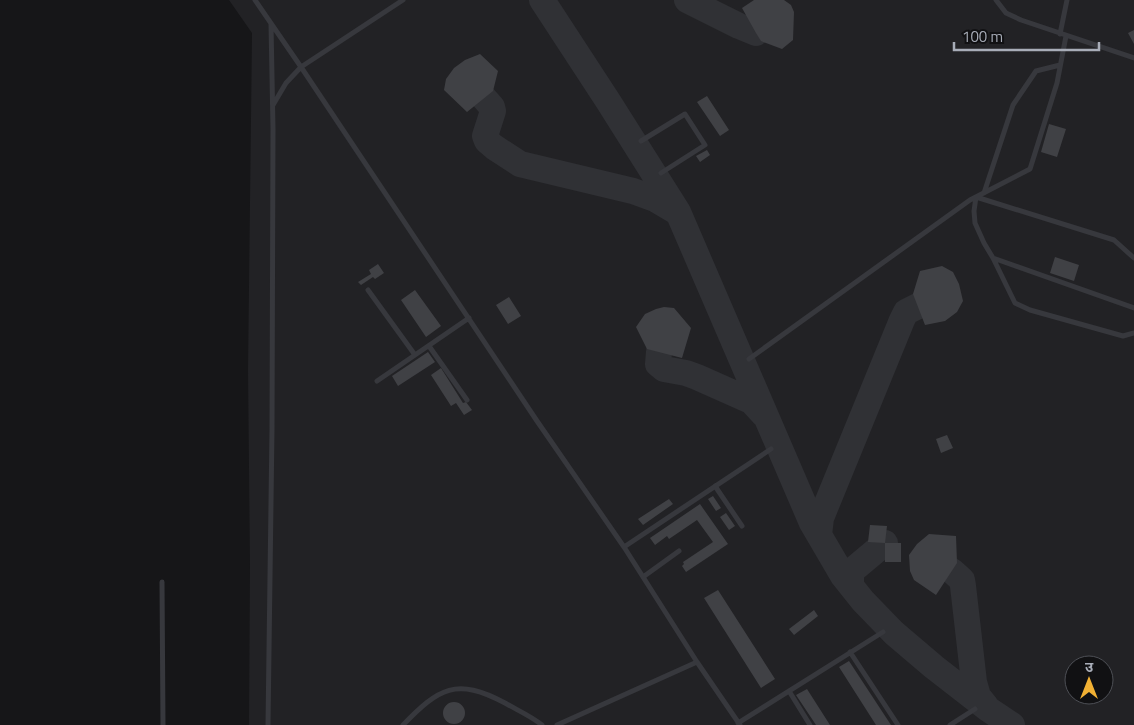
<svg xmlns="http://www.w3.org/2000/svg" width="1134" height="725" viewBox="0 0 1134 725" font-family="'Titillium Web','Noto Sans Devanagari',sans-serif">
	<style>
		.built { fill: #222225; fill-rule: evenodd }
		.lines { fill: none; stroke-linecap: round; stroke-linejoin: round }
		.taxiway { stroke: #303135; stroke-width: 26 }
		.building { fill: #404145 }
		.lane { stroke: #37383d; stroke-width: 5 }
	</style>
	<rect width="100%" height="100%" fill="#161618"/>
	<path class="built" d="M229 0H1134V725H249L250 565 248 370 252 33ZM1074 665H1104V695H1074Z"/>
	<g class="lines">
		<path class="taxiway" d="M542 0 608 101 678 212 812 523 843 576 863 601 894 633 934 667 988 709 1012 725
			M687 0 739 26 756 33
			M484 98 492 107 493 111 485 136 487 141 494 147 520 164 633 191 655 199 677 212
			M659 352 658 364 664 369 686 373 697 377 751 401 764 415
			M819 535 821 518 902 320 906 312 918 306
			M952 571 962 580 963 586 974 682 978 696 986 706
			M851 585V574L854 569 885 543"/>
	</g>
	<path class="building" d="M754 0H784L791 5 794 12 793 40 782 49 761 41 756 33 742 8Z
		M1134 30V44L1128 33Z
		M480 54 498 71 493 91 467 112 444 90 446 79 454 68 465 60Z
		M707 96 729 130 720 136 697 102Z
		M1049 124 1066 129 1057 157 1041 152Z
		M707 150 710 155 700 162 696 156Z
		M1055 257 1079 265 1074 281 1050 273Z
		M378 264 384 273 375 279 373 277 361 285 358 282 371 274 369 270Z
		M942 266 953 272 959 284 963 301 957 312 945 321 925 325 913 294 920 271Z
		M415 290 441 326 426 337 401 300Z
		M509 297 521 316 508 324 496 305Z
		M664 307 674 308 691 328 682 358 647 349 636 327 645 314 656 309Z
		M428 352 435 362 398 386 392 376Z
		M441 368 463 403 466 402 472 410 464 415 456 403 451 406 431 375Z
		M947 435 953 448 941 453 936 439Z
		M713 496 721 508 716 511 708 499Z
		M669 499 673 504 643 525 638 519Z
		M700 504 728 544 686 572 682 566 684 564 683 562 713 542 697 520 669 539 667 536 655 545 650 538Z
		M726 513 735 526 729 530 720 517Z
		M870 525 887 526 885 543 868 542Z
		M929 534 956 536 957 563 936 595 914 580 910 571 909 555 917 544Z
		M885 543H901V562H885Z
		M718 590 775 679 761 688 704 598Z
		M814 610 818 616 794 635 789 629Z
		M849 661 891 725H876L839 667Z
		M807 689 830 725H816L796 695Z
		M443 713a11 11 0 1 1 22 0a11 11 0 1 1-22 0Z"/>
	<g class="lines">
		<path class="lane" d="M255 0 301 67 537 421 624 547 697 662 740 725
			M996 0 1006 13 1021 20 1134 58
			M1060 34 1067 0
			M273 105 286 83 301 67 403 0
			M641 141 685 114 705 145 661 173
			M984 193 1013 105 1036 71 1060 65
			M993 258 1134 308
			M1134 258 1114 240 976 197 974 211 975 223 984 243 993 258 1015 303 1030 310 1123 336 1134 333
			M368 290 415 355
			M429 346 467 400
			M749 359 970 200 1030 169 1057 83 1066 36
			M377 381 469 318
			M715 486 742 526
			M624 547 771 449
			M643 577 679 551
			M162 582 163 725
			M850 652 898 725
			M789 691 810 725
			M738 723 883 632
			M268 725 272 429 273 129 271 24
			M403 725C439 688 456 677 505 703 517 710 531 716 542 725
			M557 725 697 662
			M950 725 975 709"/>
	</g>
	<g transform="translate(1089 680)"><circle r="24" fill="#111113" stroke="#4d4f55"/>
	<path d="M0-4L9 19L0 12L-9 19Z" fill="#f2b134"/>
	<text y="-8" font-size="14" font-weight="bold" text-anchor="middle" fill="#a8adb8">उ</text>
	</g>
	<path d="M954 42v8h145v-8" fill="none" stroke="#a8adb8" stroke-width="2.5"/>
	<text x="962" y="42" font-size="15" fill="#a8adb8" stroke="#111113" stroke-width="4" paint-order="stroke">100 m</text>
</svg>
